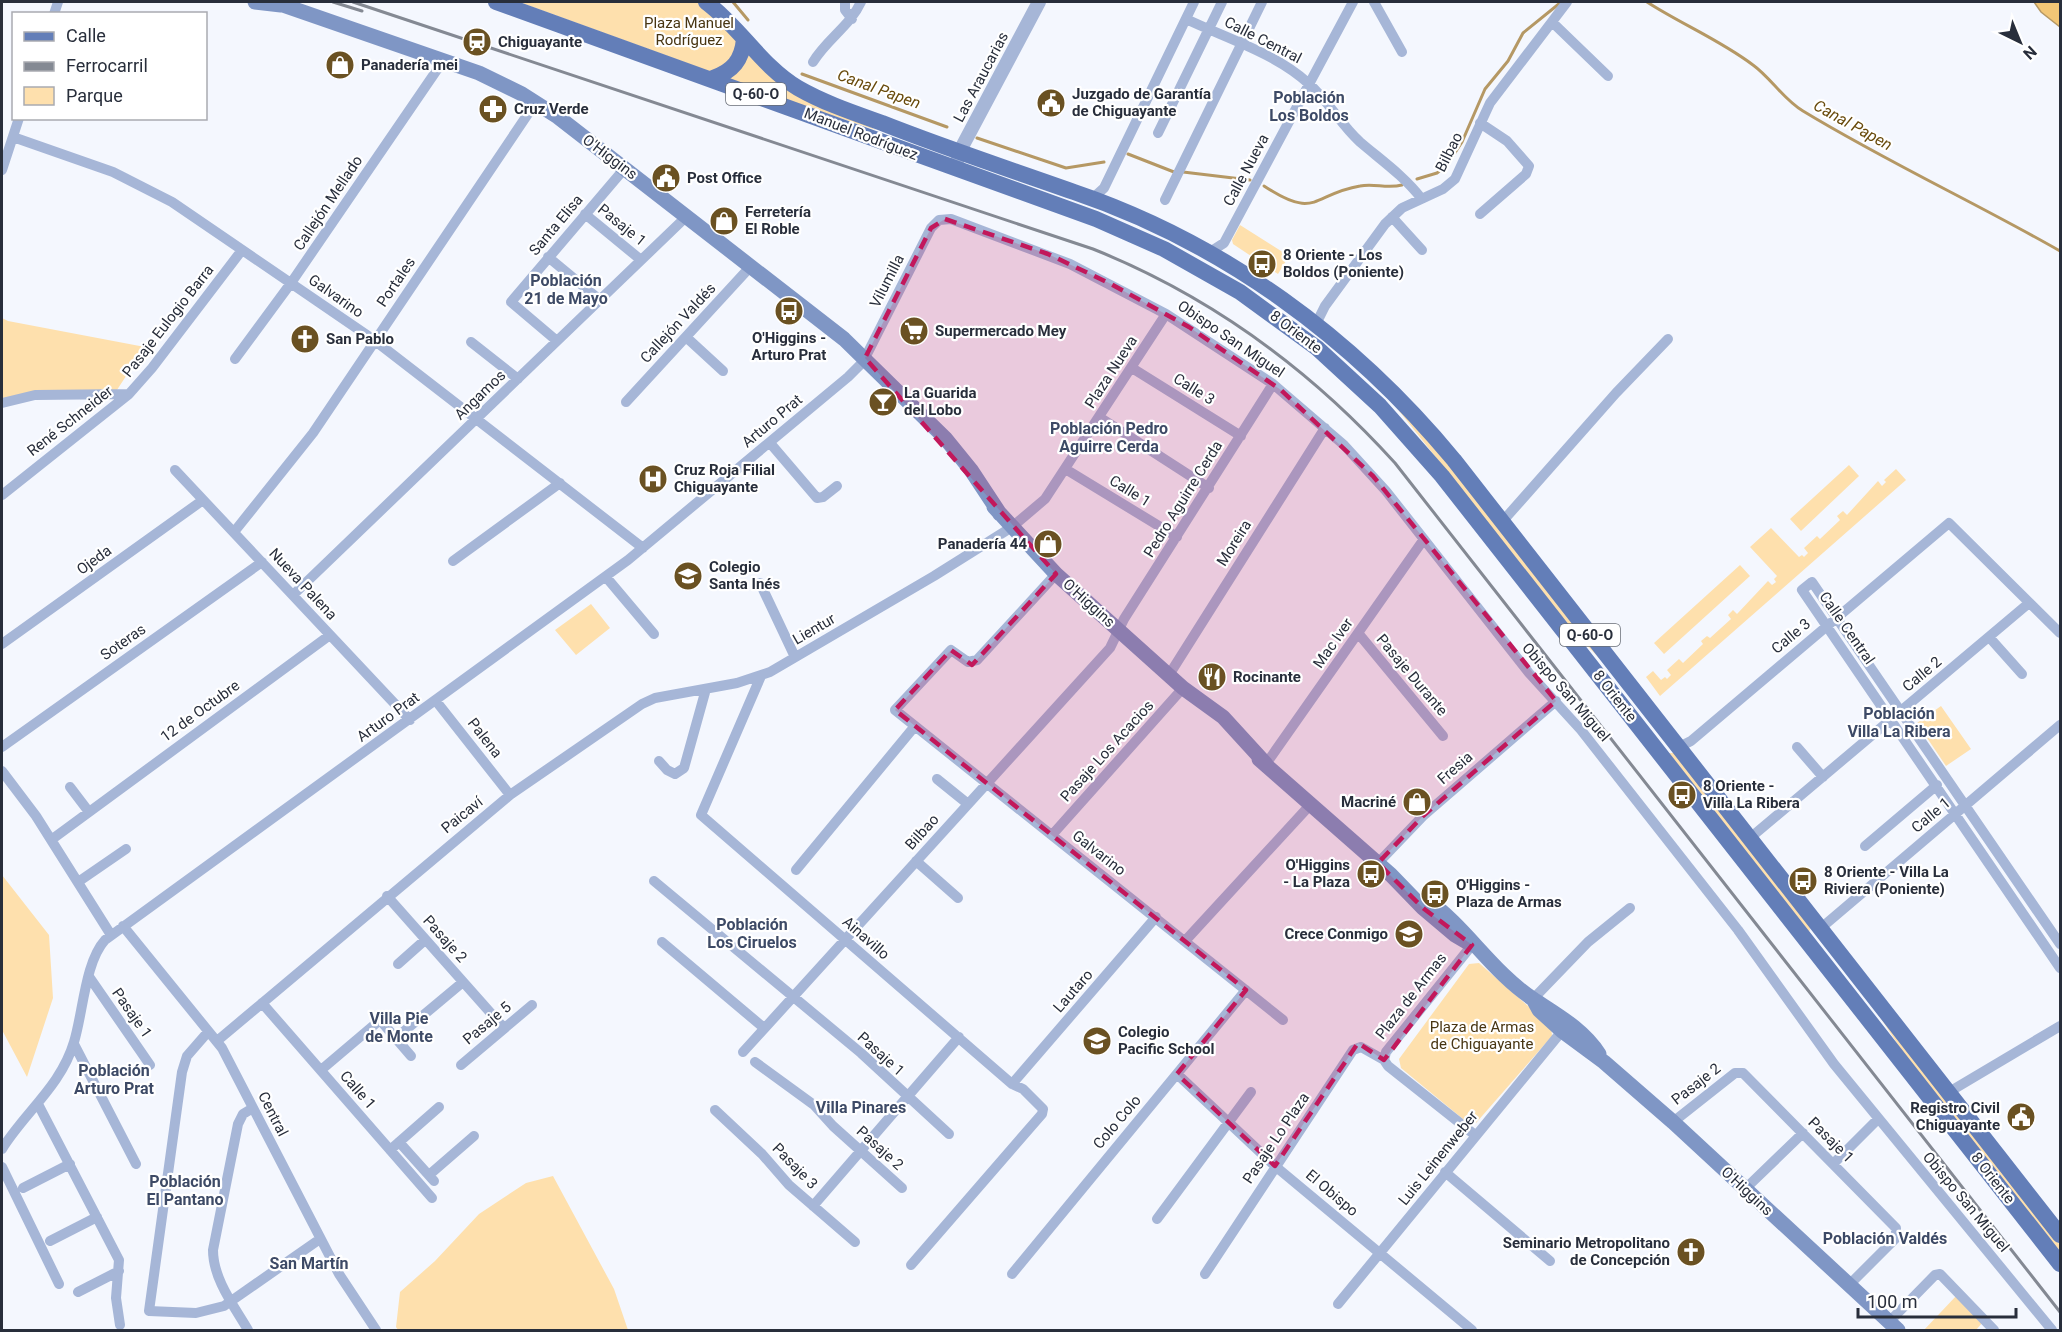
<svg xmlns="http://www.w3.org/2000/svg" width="2062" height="1332" viewBox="0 0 2062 1332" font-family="Roboto,sans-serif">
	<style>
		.green { fill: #fee0ad }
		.water { fill: #f2c676; stroke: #b59864; stroke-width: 1.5 }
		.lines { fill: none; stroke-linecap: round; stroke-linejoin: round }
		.stream { stroke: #b59864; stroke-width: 3 }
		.minor { stroke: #a6b6d7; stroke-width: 10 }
		.tertiary { stroke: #a6b6d7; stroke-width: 14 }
		.secondary { stroke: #7f96c5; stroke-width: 15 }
		.primary { stroke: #637eb8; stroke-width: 16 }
		.rail { stroke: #848993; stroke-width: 3 }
		.marked { fill: #c2185b; fill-opacity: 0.2; stroke: #c2185b; stroke-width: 4.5; stroke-dasharray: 12 8; stroke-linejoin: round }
		.labels { text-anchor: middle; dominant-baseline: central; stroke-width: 4.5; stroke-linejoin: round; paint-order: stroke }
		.shield { fill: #fff; stroke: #686d76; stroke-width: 1.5 }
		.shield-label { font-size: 14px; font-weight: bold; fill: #282e3b }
		.park-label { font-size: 15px; fill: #483512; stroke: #fff }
		.street-label { font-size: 15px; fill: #282e3b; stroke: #fff }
		.poi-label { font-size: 15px; font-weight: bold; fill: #282e3b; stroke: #fff; text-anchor: start }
		.water-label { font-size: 16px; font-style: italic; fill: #684a0b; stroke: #fff }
		.neighbourhood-label { font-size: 16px; font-weight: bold; fill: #3d4a66; stroke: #fff }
	</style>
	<rect width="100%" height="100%" fill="#f4f7fe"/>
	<path class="green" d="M519 2H697L708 9 752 56 876 130 810 108Z
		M1240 225 1289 256 1278 274 1233 244 1232 240Z
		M2 318 8 321 145 347 113 396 2 400Z
		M1396 407 1433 443 1601 660 1574 632Z
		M1849 465 1859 476 1801 531 1790 519Z
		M1896 469 1906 480 1660 696 1646 677 1653 671 1661 680 1665 677 1667 679 1671 675 1667 670 1679 659 1683 663 1703 644 1701 641 1707 636 1710 638 1731 619 1728 615 1733 610 1737 614 1768 581 1772 585 1776 582 1774 579 1777 576 1750 547 1771 528 1799 557 1802 555 1804 557 1808 553 1804 548 1817 536 1820 539 1840 520 1837 516 1843 511 1847 515 1878 481 1882 486 1886 482 1884 480Z
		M1740 565 1750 576 1664 654 1654 643Z
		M591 604 610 628 576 655 555 630Z
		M1941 706 1971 749 1946 766 1917 723Z
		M1669 753H1676L1811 925 1809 933Z
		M2 875 49 935 53 998 27 1077 2 1030Z
		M1479 963 1551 1026 1552 1036 1476 1123 1469 1124 1401 1068 1399 1059 1469 964Z
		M1871 1003 2060 1245V1257L1904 1054Z
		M553 1176 614 1289 628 1330H398L396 1327 400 1292 435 1261 479 1214 526 1183Z
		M1957 1295 1983 1322 1976 1330H1924Z"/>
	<path class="water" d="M2034 2H2060V27L2041 12Z"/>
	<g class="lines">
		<path class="stream" d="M733 2 748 20
			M1647 2C1681 24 1720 40 1753 65 1771 78 1784 100 1803 111 1887 162 1976 203 2060 251
			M802 74 947 127
			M977 138 1066 168 1104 162
			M1128 154 1174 172
			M1183 172 1250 180
			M1417 179 1437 173 1447 165 1462 142 1485 89 1508 61 1523 33 1560 3
			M1264 186C1317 221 1312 194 1360 186 1374 183 1387 189 1402 185"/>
		<path class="minor" d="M845 2V10L852 19
			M1374 2 1402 52
			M54 14 58 2
			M1186 19C1226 38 1275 53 1308 83 1328 100 1340 124 1360 142 1381 160 1404 176 1421 198
			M1552 22 1608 76
			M813 62C827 39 850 26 861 2
			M1480 123 1507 141 1529 166 1526 174 1480 214
			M1158 133 1222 2
			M13 137 113 172 172 202 374 340 643 548
			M2 170 19 118
			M1093 198 1104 188 1194 2
			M1165 200 1262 2
			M585 214 641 260
			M1392 217 1422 250
			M1210 252 1224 243 1353 2
			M548 257 600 300
			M1316 324 1325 306 1385 224 1402 208 1443 189 1455 179 1490 103 1567 2
			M686 337 723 371
			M557 341 511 302 625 168
			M471 342 518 379
			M235 359 291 283 443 61
			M1132 368 1241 436
			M626 402 751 266
			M2 403 35 395 129 394
			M1099 417 1209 488
			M770 443 817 498 823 497 837 486
			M175 470 410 720
			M1067 470 1177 537
			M2 495 129 394 152 368 242 250
			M1502 522 1616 393 1668 339
			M234 532 313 433 536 102
			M453 561 560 483
			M1056 574 977 660 968 662 951 650 895 710 1283 1020
			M606 577 654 634
			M760 583 795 657
			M293 595 687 216
			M1358 633 1443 736
			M1989 637 2022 674
			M2 644 203 500
			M1169 675 1325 428
			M761 676 701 815 1012 1084 1023 1089 1043 1109 1042 1114 911 1265
			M436 701 510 795
			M2 747 262 562
			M1679 747 1691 741 1949 523 2060 633
			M1797 747 1823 777
			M659 761 667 770 675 774 684 768 706 689
			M1266 764 1424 539
			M2 771 36 816 111 935
			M937 779 968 804
			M70 787 89 812
			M1052 835 1183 688
			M1750 838 2029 603
			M51 840 330 635
			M1865 846 1937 785
			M916 861 958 898
			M1378 863 1423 816 1556 701
			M796 870 915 726
			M654 881 861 1053 949 1134
			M78 882 126 849
			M387 896 504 1028
			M123 926 222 1048 339 1274 376 1330
			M1821 928 2060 725
			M1185 941 1311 804
			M662 942 764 1028
			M2060 944 1812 582 1802 590 2060 968
			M398 964 425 940
			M90 978 150 1065
			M1533 999 1588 942 1630 908
			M262 1003 432 1198
			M207 1033 187 1056 182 1072 149 1311 196 1313 224 1306 320 1239
			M396 1038 463 982
			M217 1041 510 795 642 704 655 698 737 683 770 672 934 576 1012 527 1045 499 1166 314
			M74 1044 136 1164
			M743 1052 1110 648 1124 619 1273 384
			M1384 1060 1386 1052 1472 945
			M1384 1060 1388 1066 1475 1135
			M755 1062 814 1105 833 1126 902 1188
			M461 1065 532 1005
			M321 1070 380 1020 411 1056
			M1177 1074 1275 1166 1472 1330
			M1012 1084 1156 917
			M1949 1092 2060 1026
			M38 1104 119 1260 116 1298 120 1325
			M715 1110 762 1154 789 1185 855 1242
			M1673 1122 1735 1073H1743L1896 1228V1238L1849 1285
			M399 1142 434 1181
			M2 1149C25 1112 61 1086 74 1042 83 1013 85 962 105 940L628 560 848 377 863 362 931 228 939 220 951 219 1070 264 1166 314 1273 384 1344 445 1386 491 1529 673 1581 730 1738 930 1834 1064 2052 1330
			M390 1150 439 1107
			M1833 1164 1878 1119
			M2 1167 59 1284
			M1445 1172 1550 1261
			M429 1175 474 1136
			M23 1188 70 1164
			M1745 1189 1803 1133
			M813 1206 959 1037
			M1157 1219 1251 1092
			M50 1241 97 1217
			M1012 1274 1246 990
			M1205 1274 1353 1050 1361 1047 1384 1060
			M78 1292 119 1271
			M1338 1304 1562 1031
			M1888 1323 1935 1275 1940 1274 1994 1330
			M248 1330C234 1306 213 1279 213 1250L238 1124 243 1114 253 1108"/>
		<path class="tertiary" d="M957 161 963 145 1039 2"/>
		<path class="secondary" d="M255 2 281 5
			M274 2 479 73 522 94 558 117 844 339 945 438 971 470 1000 514
			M994 507 1056 574 1183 688 1223 717 1266 764
			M1259 759 1391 875 1423 908 1455 935 1472 945
			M1426 899C1466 927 1491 971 1533 999 1557 1015 1583 1029 1599 1054
			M1533 999 1539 1010 1562 1031 1604 1062 1673 1122 1898 1330"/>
		<path class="primary" d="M496 2 1096 219 1164 249 1240 292 1317 348 1380 406 1442 476 2060 1264
			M706 2C740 27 761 66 798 88 824 103 854 113 882 123 945 148 1009 169 1074 192 1224 243 1353 338 1454 460L2060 1235
			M713 78C733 71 742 60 744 39"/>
		<path class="rail" d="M333 2 362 11
			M353 2 1093 249C1210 296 1311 370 1395 463L2060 1312"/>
	</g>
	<path class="marked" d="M945 219 1048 254 1111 284 1189 327 1281 390 1373 476 1556 701 1423 816 1378 863 1423 908 1472 945 1384 1060 1358 1043 1275 1166 1177 1074 1246 990 895 710 951 650 972 665 1056 574 865 358 931 228Z"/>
	<defs>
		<g id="station-disc" transform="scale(1.5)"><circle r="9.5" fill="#6a5122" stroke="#fff"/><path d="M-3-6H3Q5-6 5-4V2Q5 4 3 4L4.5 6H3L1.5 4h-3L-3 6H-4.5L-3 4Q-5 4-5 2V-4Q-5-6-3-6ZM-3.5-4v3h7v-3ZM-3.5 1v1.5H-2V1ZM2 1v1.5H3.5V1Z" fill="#fff"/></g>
		<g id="shop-disc" transform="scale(1.5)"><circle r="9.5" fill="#6a5122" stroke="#fff"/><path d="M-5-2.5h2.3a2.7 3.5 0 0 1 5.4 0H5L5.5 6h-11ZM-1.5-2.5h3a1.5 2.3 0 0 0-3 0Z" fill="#fff"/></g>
		<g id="civic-disc" transform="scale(1.5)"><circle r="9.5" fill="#6a5122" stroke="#fff"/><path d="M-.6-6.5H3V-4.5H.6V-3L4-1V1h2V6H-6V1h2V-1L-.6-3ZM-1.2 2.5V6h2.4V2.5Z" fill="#fff"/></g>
		<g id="pharmacy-disc" transform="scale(1.5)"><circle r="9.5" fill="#6a5122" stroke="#fff"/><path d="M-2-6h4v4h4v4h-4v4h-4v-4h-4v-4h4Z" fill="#fff"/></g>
		<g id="bus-disc" transform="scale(1.5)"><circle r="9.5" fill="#6a5122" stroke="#fff"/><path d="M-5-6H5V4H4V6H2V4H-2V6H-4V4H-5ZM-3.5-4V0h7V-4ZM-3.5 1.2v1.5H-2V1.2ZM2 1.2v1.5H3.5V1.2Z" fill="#fff"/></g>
		<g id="supermarket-disc" transform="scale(1.5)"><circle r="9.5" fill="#6a5122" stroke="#fff"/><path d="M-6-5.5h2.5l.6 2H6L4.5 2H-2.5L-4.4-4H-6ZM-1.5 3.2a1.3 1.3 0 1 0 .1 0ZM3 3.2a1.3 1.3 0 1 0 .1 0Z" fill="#fff"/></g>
		<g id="church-disc" transform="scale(1.5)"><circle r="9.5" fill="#6a5122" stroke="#fff"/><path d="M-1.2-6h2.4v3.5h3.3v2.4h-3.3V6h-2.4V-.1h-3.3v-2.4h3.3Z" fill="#fff"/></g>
		<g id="bar-disc" transform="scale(1.5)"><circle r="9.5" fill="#6a5122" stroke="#fff"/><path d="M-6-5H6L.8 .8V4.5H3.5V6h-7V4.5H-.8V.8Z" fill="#fff"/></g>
		<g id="hospital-disc" transform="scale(1.5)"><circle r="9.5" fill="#6a5122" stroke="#fff"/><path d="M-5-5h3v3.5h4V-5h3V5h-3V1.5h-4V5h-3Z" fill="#fff"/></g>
		<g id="school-disc" transform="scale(1.5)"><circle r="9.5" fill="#6a5122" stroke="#fff"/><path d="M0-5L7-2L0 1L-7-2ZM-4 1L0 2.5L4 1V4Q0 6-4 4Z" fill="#fff"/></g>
		<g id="restaurant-disc" transform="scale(1.5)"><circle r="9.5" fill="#6a5122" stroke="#fff"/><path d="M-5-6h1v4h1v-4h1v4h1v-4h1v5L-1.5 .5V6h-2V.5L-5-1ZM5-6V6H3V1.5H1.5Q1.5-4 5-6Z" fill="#fff"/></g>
	</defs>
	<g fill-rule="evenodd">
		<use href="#station-disc" x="477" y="42"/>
		<use href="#shop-disc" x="340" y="65"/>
		<use href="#civic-disc" x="1051" y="103"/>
		<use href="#pharmacy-disc" x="493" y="109"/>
		<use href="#civic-disc" x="666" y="178"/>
		<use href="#shop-disc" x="724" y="221"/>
		<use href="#bus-disc" x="1262" y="264"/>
		<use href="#bus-disc" x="789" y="311"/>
		<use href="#supermarket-disc" x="914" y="331"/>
		<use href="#church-disc" x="305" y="339"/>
		<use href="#bar-disc" x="883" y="402"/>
		<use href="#hospital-disc" x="653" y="479"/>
		<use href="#shop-disc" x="1048" y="544"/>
		<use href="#school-disc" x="688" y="576"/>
		<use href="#restaurant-disc" x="1212" y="677"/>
		<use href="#bus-disc" x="1682" y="795"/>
		<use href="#shop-disc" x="1417" y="802"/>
		<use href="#bus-disc" x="1371" y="874"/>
		<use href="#bus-disc" x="1803" y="881"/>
		<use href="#bus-disc" x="1435" y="894"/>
		<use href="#school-disc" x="1409" y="934"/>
		<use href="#school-disc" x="1097" y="1041"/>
		<use href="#civic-disc" x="2021" y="1117"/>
		<use href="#church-disc" x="1691" y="1252"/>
	</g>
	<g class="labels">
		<g class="shield">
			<rect x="726" y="83" width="60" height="22" rx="4.5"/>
			<rect x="1560" y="624" width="60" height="22" rx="4.5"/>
		</g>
		<g class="shield-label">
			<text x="756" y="94">Q-60-O</text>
			<text x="1590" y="635">Q-60-O</text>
		</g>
		<g class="park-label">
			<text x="689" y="23">Plaza Manuel<tspan x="689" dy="17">Rodríguez</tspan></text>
			<text x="1482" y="1027">Plaza de Armas<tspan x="1482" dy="17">de Chiguayante</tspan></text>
		</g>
		<g class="street-label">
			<text transform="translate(1263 40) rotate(27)">Calle Central</text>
			<text transform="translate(981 77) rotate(-62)">Las Araucarias</text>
			<text transform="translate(861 134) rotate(21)">Manuel Rodríguez</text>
			<text transform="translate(1449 152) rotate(-63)">Bilbao</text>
			<text transform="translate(610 157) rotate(37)">O'Higgins</text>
			<text transform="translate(1246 170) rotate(-62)">Calle Nueva</text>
			<text transform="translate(328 203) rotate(-56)">Callejón Mellado</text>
			<text transform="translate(556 225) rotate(-50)">Santa Elisa</text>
			<text transform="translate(622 225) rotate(39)">Pasaje 1</text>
			<text transform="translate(887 281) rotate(-63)">Vilumilla</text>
			<text transform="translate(396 282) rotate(-56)">Portales</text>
			<text transform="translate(336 296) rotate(35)">Galvarino</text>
			<text transform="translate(168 321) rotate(-52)">Pasaje Eulogio Barra</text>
			<text transform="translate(678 323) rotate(-47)">Callejón Valdés</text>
			<text transform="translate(1296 332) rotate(37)">8 Oriente</text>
			<text transform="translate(1231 339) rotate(34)">Obispo San Miguel</text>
			<text transform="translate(1111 372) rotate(-57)">Plaza Nueva</text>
			<text transform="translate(1194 389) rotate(32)">Calle 3</text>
			<text transform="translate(480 395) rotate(-44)">Angamos</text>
			<text transform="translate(70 421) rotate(-38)">René Schneider</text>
			<text transform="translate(772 421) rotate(-40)">Arturo Prat</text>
			<text transform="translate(1130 491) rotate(32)">Calle 1</text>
			<text transform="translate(1183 499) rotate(-58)">Pedro Aguirre Cerda</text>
			<text transform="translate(1234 543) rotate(-58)">Moreira</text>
			<text transform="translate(94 560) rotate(-36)">Ojeda</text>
			<text transform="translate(303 584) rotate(47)">Nueva Palena</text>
			<text transform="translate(1089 603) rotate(42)">O'Higgins</text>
			<text transform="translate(1847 628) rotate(55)">Calle Central</text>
			<text transform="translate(814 629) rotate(-30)">Lientur</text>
			<text transform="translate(1791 636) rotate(-40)">Calle 3</text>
			<text transform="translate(123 642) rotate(-35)">Soteras</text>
			<text transform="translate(1333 643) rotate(-55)">Mac Iver</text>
			<text transform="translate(1922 674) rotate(-40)">Calle 2</text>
			<text transform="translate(1412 675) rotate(50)">Pasaje Durante</text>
			<text transform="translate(1566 692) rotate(49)">Obispo San Miguel</text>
			<text transform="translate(1615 696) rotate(52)">8 Oriente</text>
			<text transform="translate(200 711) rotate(-36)">12 de Octubre</text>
			<text transform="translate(388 717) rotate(-36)">Arturo Prat</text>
			<text transform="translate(485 738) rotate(52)">Palena</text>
			<text transform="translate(1107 751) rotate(-48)">Pasaje Los Acacios</text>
			<text transform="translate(1455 768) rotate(-41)">Fresia</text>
			<text transform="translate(462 815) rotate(-39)">Paicaví</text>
			<text transform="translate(1931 815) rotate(-40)">Calle 1</text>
			<text transform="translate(922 832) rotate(-48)">Bilbao</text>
			<text transform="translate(1099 853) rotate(38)">Galvarino</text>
			<text transform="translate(866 938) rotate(41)">Ainavillo</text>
			<text transform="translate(445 939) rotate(48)">Pasaje 2</text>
			<text transform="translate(1073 991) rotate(-49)">Lautaro</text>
			<text transform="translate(1411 996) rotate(-52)">Plaza de Armas</text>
			<text transform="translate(132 1013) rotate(55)">Pasaje 1</text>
			<text transform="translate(487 1023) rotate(-40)">Pasaje 5</text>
			<text transform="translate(881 1054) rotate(42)">Pasaje 1</text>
			<text transform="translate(1696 1084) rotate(-38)">Pasaje 2</text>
			<text transform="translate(358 1090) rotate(49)">Calle 1</text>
			<text transform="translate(273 1114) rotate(63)">Central</text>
			<text transform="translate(1117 1122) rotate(-50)">Colo Colo</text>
			<text transform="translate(1276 1138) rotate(-56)">Pasaje Lo Plaza</text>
			<text transform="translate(1831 1140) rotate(45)">Pasaje 1</text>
			<text transform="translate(880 1148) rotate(42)">Pasaje 2</text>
			<text transform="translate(1438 1158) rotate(-51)">Luis Leinenweber</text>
			<text transform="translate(795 1166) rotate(46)">Pasaje 3</text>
			<text transform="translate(1993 1178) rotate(52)">8 Oriente</text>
			<text transform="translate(1747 1191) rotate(43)">O'Higgins</text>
			<text transform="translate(1332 1193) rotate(40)">El Obispo</text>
			<text transform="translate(1966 1202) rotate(50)">Obispo San Miguel</text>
		</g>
		<g class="poi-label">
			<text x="498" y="42">Chiguayante</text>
			<text x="361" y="65">Panadería mei</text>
			<text x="1072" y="94">Juzgado de Garantía<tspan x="1072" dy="17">de Chiguayante</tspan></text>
			<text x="514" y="109">Cruz Verde</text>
			<text x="687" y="178">Post Office</text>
			<text x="745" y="212">Ferretería<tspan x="745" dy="17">El Roble</tspan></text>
			<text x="1283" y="255">8 Oriente - Los<tspan x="1283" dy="17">Boldos (Poniente)</tspan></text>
			<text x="935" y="331">Supermercado Mey</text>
			<text x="789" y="338" text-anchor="middle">O'Higgins -<tspan x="789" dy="17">Arturo Prat</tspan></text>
			<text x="326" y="339">San Pablo</text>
			<text x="904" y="393">La Guarida<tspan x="904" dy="17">del Lobo</tspan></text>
			<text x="674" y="470">Cruz Roja Filial<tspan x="674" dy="17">Chiguayante</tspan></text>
			<text x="1027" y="544" text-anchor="end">Panadería 44</text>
			<text x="709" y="567">Colegio<tspan x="709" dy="17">Santa Inés</tspan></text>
			<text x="1233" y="677">Rocinante</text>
			<text x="1703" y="786">8 Oriente -<tspan x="1703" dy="17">Villa La Ribera</tspan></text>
			<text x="1396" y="802" text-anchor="end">Macriné</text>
			<text x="1350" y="865" text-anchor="end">O'Higgins<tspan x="1350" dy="17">- La Plaza</tspan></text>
			<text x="1824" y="872">8 Oriente - Villa La<tspan x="1824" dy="17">Riviera (Poniente)</tspan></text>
			<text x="1456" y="885">O'Higgins -<tspan x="1456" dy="17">Plaza de Armas</tspan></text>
			<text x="1388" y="934" text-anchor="end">Crece Conmigo</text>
			<text x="1118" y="1032">Colegio<tspan x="1118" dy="17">Pacific School</tspan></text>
			<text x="2000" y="1108" text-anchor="end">Registro Civil<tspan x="2000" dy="17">Chiguayante</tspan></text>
			<text x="1670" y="1243" text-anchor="end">Seminario Metropolitano<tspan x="1670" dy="17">de Concepción</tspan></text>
		</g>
		<g class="water-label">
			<text transform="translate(879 89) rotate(20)">Canal Papen</text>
			<text transform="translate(1853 125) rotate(29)">Canal Papen</text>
		</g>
		<g class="neighbourhood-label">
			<text x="1309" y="97">Población<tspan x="1309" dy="18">Los Boldos</tspan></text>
			<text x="566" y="280">Población<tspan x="566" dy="18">21 de Mayo</tspan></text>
			<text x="1109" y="428">Población Pedro<tspan x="1109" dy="18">Aguirre Cerda</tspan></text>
			<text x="1899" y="713">Población<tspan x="1899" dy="18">Villa La Ribera</tspan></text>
			<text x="752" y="924">Población<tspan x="752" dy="18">Los Ciruelos</tspan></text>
			<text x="399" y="1018">Villa Pie<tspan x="399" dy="18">de Monte</tspan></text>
			<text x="114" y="1070">Población<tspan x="114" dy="18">Arturo Prat</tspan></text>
			<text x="861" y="1107">Villa Pinares</text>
			<text x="185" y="1181">Población<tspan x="185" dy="18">El Pantano</tspan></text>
			<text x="1885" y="1238">Población Valdés</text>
			<text x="309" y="1263">San Martín</text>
		</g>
	</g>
	<rect width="2062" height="1332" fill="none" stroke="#282e3b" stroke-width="6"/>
	<rect x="12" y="12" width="195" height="108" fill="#ffffff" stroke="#a9abb1" stroke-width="1.5"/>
	<rect x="24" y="32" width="30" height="9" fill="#637eb8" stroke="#a9abb1" stroke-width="1.5"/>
	<text x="66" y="42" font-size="18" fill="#282e3b">Calle</text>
	<rect x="24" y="62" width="30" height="9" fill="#848993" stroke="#a9abb1" stroke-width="1.5"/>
	<text x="66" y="72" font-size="18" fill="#282e3b">Ferrocarril</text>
	<rect x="24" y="87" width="30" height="18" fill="#fee0ad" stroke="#a9abb1" stroke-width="1.5"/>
	<text x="66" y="102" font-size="18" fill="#282e3b">Parque</text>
	<g transform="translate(2020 42) rotate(137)" stroke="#ffffff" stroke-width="4.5" paint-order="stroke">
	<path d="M0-4.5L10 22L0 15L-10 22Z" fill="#282e3b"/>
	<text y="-9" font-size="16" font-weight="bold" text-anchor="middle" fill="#282e3b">N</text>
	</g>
	<path d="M1858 1308v9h158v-9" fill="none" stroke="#282e3b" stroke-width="3"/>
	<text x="1867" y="1308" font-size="18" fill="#282e3b" stroke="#ffffff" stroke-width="4.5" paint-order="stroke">100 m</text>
</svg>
